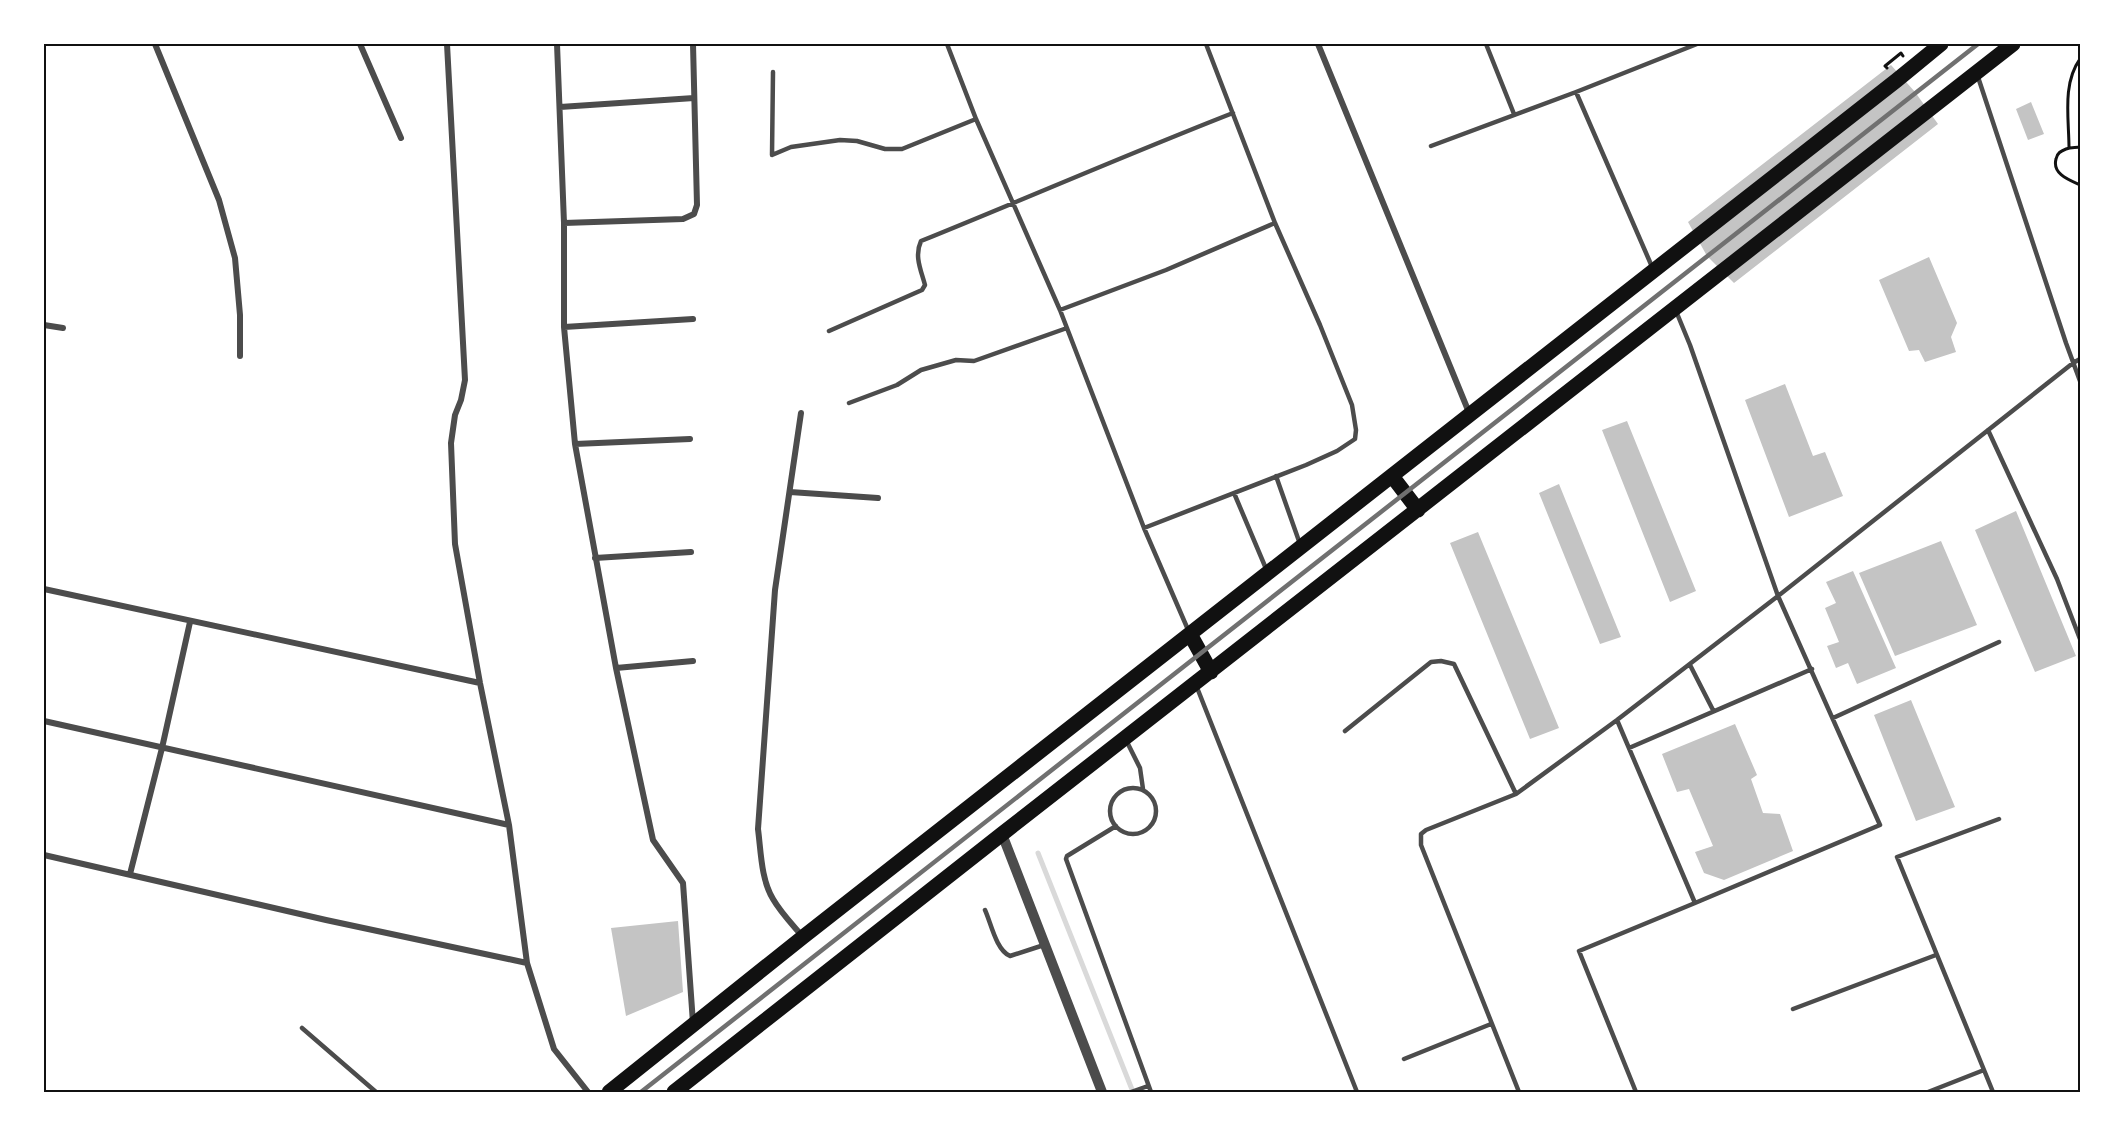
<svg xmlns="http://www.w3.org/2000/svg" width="2124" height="1136" viewBox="0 0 2124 1136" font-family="'Roboto Condensed',sans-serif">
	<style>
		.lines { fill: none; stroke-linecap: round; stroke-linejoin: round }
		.stream { stroke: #d9d9d9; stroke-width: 5 }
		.building { fill: #c4c4c4 }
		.path { stroke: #111; stroke-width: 3 }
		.service { stroke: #4c4c4c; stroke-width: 4.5 }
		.minor { stroke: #4c4c4c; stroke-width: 6 }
		.tertiary { stroke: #4c4c4c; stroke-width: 10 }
		.primary { stroke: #111; stroke-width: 15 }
		.rail { stroke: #707070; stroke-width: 4.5 }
		.neatline { fill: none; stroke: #111; stroke-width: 2 }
	</style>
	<rect width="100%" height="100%" fill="#fff"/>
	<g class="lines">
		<path class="stream" d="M1038 853 1133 1092"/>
	</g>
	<path class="building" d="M1891 65 1915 92 1938 124 1734 283 1707 256 1688 222Z
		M2031 102 2044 134 2028 140 2016 109Z
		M1929 257 1957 323 1951 337 1956 352 1925 362 1919 350 1909 351 1879 280Z
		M1785 384 1813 456 1825 452 1843 496 1789 517 1745 400Z
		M1627 421 1696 591 1670 602 1602 430Z
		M1559 484 1621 637 1600 644 1539 493Z
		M2016 511 2076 656 2035 672 1975 530Z
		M1478 532 1559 728 1530 739 1450 543Z
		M1941 541 1977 625 1895 656 1859 573Z
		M1853 571 1896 668 1857 684 1848 663 1836 668 1827 646 1839 642 1825 608 1836 603 1826 582Z
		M1911 700 1955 807 1916 821 1874 715Z
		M1735 724 1757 775 1751 779 1763 813 1780 814 1793 851 1724 880 1704 873 1695 852 1713 846 1689 789 1677 792 1662 754Z
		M678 921 683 992 626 1016 611 928Z"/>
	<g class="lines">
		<path class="path" d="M1887 68 1885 66 1901 53 1903 56
			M2080 147C2076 148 2071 147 2066 149 2061 151 2057 153 2056 159 2052 174 2069 180 2080 185
			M2069 148C2069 119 2062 84 2080 59"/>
		<path class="service" d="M947 44 976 119 1060 310 1144 528 1189 632
			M1486 44 1514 114
			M773 72 772 155 791 147 840 140 857 141 885 149H902L976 119
			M1977 74 2066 343 2080 381
			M1576 92 1653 269
			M1431 146 1576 92 1697 44
			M1060 310 1166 270 1275 223
			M1676 311 1690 345 1778 596 1880 825 1695 903
			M829 331 922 290 925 285C921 270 914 256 921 241 1025 199 1128 154 1233 113
			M849 403 897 385 921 370 956 360 974 361 1067 328
			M1988 430 2057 579 2080 639
			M1276 476 1300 544
			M1234 493 1267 571
			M1144 528 1306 465 1337 451 1355 439 1356 430 1352 405 1320 325 1275 223 1206 44
			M1690 665 1713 710
			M1196 685 1357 1092
			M1833 718 1999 642
			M1617 720 1695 903 1579 951 1636 1092
			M1345 731 1431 662 1441 661 1454 664 1516 794
			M1126 740 1140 768 1143 789
			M1629 748 1812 669
			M1110 811a23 23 0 1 1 46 0a23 23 0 1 1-46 0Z
			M1116 826 1067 856 1066 859 1151 1092
			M985 910C991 923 996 950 1010 956L1044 945
			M1793 1009 1936 955
			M302 1028 376 1092
			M1404 1059 1491 1024
			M1131 1092 1148 1086
			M1519 1092 1421 845V834L1426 830 1516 794 1617 720 1778 596 2073 363 2080 359
			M1928 1092 1984 1070
			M1993 1092 1897 857 1999 819"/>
		<path class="minor" d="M155 44 219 200 235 258 240 315V356
			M360 44 401 138
			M447 44 465 380 461 400 455 415 451 443 455 544 480 683 509 825 527 963 554 1049 588 1092
			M557 44 564 223V327L575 444 616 668 653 840 683 883 693 1023
			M1318 44 1470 415
			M560 107 694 98
			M564 223 683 219 694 214 697 205 693 44
			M44 325 63 328
			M564 327 693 319
			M801 413 775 590 758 829C761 852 761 879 773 899 781 913 793 925 803 937
			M575 444 690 439
			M790 492 878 498
			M595 558 691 552
			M44 589 480 683
			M616 668 693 661
			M44 721 509 825
			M44 855 326 920 527 963
			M130 874 162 748 190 622"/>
		<path class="tertiary" d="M1002 834 1102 1092"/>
		<path class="primary" d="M1392 476 1418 510
			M1190 634 1211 672
			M609 1092 803 937 1897 80 1941 44
			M674 1092 1002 834 2013 44"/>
		<path class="rail" d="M641 1092 1978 44"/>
	</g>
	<rect width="2124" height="1136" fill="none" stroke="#ffffff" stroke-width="90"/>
	<rect x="45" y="45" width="2034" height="1046" class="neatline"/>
</svg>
